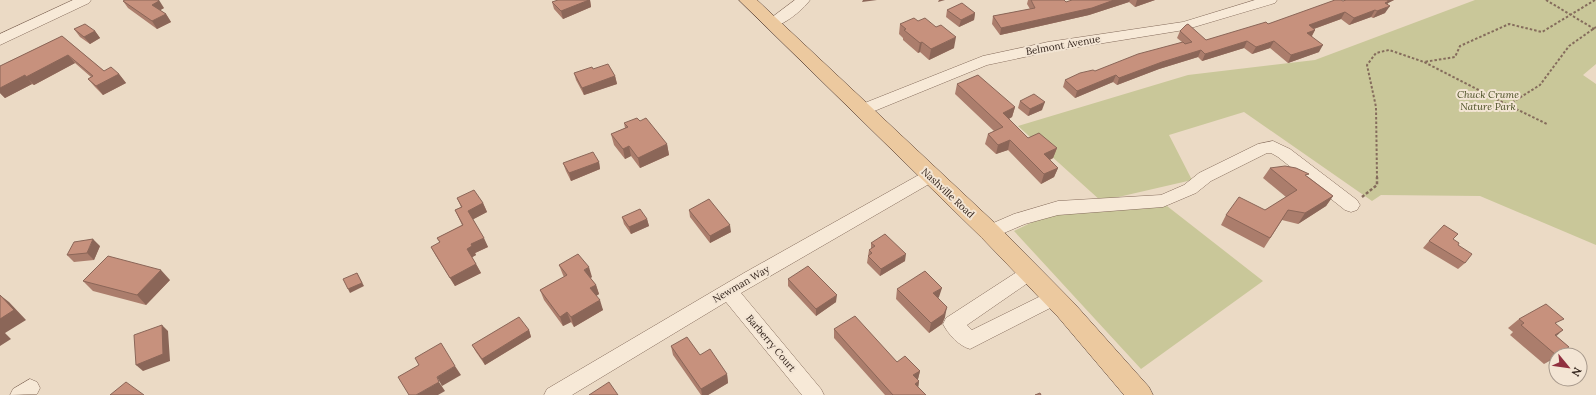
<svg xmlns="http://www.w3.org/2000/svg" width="1596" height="395" viewBox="0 0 1596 395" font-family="Lora,serif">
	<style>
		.green { fill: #c9c799 }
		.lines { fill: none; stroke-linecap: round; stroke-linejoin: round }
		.minor-casing { stroke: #856c5c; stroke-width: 1 }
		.major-casing { stroke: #533b30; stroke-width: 1 }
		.path-far1 { stroke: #856c5c; stroke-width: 2; stroke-dasharray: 2.5 2; stroke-linecap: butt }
		.path { stroke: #856c5c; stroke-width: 2.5; stroke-dasharray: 3 2; stroke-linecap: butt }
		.minor { fill: #f7e9d7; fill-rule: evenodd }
		.major { fill: #ecc99f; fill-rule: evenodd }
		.wall { fill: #ab7d6c }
		.shaded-wall { fill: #8b6658 }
		.building { fill: #c7917d; stroke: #8b6658 }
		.labels { text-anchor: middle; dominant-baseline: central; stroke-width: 4; stroke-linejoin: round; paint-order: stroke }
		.street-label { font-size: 10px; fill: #36271f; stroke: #f3e5d4 }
		.park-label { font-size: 10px; font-style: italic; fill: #4d5127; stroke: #f3e5d4 }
	</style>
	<rect width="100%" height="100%" fill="#ebdac5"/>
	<path class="green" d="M1475 0H1596V64L1583 75 1596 84V245L1480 196 1381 195 1372 201 1244 112 1169 135 1192 180 1101 201 1018 126 1188 75 1315 60Z
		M1167 206 1263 281 1141 369 1014 231 1045 216Z"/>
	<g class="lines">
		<g class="minor-casing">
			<path id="minor" d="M73 0H91L89 3 0 45V34Z
				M795 0H810C803 10 779 30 767 27L765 24 767 21Z
				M1255 0H1277L1275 3 1184 30 1048 52 987 65 867 114 862 115 857 114 854 110 857 106 983 56 1048 42 1183 22Z
				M1273 141 1290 149 1357 200 1360 205 1357 210 1351 212 1345 210 1278 157 1271 153H1267L1211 181 1196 193 1163 207 1058 215 1025 224 990 239 984 237 981 232 984 227 1014 214 1058 201 1161 195 1184 185 1199 173 1258 144Z
				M930 170 936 172 938 176 936 180 741 293 821 389 824 395H802L726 302 572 395H544L547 389 744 273 924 172Z
				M1029 266 1035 268 1038 273 1035 278 967 325 972 330 1053 290 1060 293 1062 298 1060 303 970 349C959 346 948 334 943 324L946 318 1023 268Z
				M30 379 37 382 40 388 37 394 10 395 13 389Z"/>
		</g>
		<g class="major-casing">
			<path id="major" d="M739 0H757L998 226 1074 303 1149 387 1153 395H1124L1058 317 982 238Z"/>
		</g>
		<path class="path-far1" d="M1546 0 1596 30
			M1595 0 1542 32 1509 24 1460 46 1455 57 1424 62 1508 105 1540 85 1569 46 1596 27
			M1508 105 1547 124
			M1377 178 1376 107 1367 65 1376 53 1389 50 1424 62"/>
		<path class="path" d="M1362 197 1377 185V177"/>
		<use href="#minor" class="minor"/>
		<use href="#major" class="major"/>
	</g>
	<path class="wall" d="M558 0H590L591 7 563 19 554 9 552 2Z
		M1028 0H1064L1066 2 1072 0H1155L1135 7 1129 2 1089 15 1000 35 992 24 993 16 1030 9 1027 4Z
		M1346 0H1394L1388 3 1387 4 1385 13 1373 18 1371 17 1349 25 1341 19 1314 29 1315 30 1312 36 1319 52 1288 63 1270 48 1252 54 1244 48 1202 61 1198 57 1159 69 1117 85 1113 82 1075 98 1063 87 1065 80 1095 71 1182 42 1177 38 1180 31 1206 40 1268 24Z
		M123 1 164 8 160 10 166 14 171 22 157 29 128 8Z
		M947 10 975 13 974 20 959 27 946 17Z
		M900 24 954 48 929 60 920 52 918 53 903 40V38L899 34Z
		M74 29 95 31 100 38 90 44 80 37Z
		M62 36 104 71 119 74 126 83 103 95 95 87 88 79 91 77 75 63 34 85 32 84 5 98 0 93V66Z
		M593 69 615 76 617 84 584 95 576 80 574 73Z
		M957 84 1015 107 1012 117 1009 119 1028 138 1057 148 1053 158 1050 160 1058 168 1054 177 1041 184 1008 150 996 154 985 144 988 134 994 131 955 94Z
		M1020 101 1042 110 1028 116 1018 108Z
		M640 121 667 144 669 155 640 168 631 156 625 159 614 145 611 134 625 128 624 123Z
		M599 162 600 169 571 181 566 171 563 163Z
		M1270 168 1307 176 1333 196 1326 206 1298 224 1282 220 1264 248 1221 225 1226 215 1265 210 1286 197 1263 178Z
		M457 198 483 203 487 212 473 219 488 247 475 253 476 255 472 257 476 264 481 273 455 286 436 256 431 247 440 243 437 238 462 225 455 210 461 207Z
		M689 210 731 232 710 243 690 217Z
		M622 217 647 219 649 226 631 234 624 224Z
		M1429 241 1458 245 1465 263 1458 269 1423 248Z
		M871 243 905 261 880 276 867 263 869 250 871 249Z
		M100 246 94 260 74 262 67 255Z
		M559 265 592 277 590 278 596 285 599 294 596 296 603 310 574 327 571 322 563 326 544 300 540 290 564 277 563 275Z
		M788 279 836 302 816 316 788 286Z
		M170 280 146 305 93 291 83 281Z
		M897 289 939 297 938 298 945 317 942 324 929 333 896 299Z
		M1519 319 1557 324 1556 336 1569 347 1544 364 1510 335 1513 332 1508 328Z
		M834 329 897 362 920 371 918 379H917L919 381 918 387 926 395H885L834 338Z
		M529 330 531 337 485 365 476 352 472 345Z
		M671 346 727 374 728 383 708 395H701L673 355Z"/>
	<path class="shaded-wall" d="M157 0H159L164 8 157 12 152 5Z
		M589 0H590L591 7 563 19 561 11Z
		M863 0H877L862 2Z
		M939 0H945L938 2Z
		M1114 0H1130L1129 2 1089 15 1000 35 1001 28Z
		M1137 0H1155L1135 7Z
		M1384 0H1394L1388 3 1385 8 1390 6 1385 13 1373 18Z
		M1375 10 1371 17 1349 25 1354 18Z
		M1345 12 1341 19 1305 32 1309 25Z
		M975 13 974 20 959 27 961 20Z
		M166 14 171 22 157 29 152 21Z
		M1315 30 1311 37 1307 33Z
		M95 31 100 38 90 44 84 37Z
		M956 37 954 48 929 60 931 49Z
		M1247 41 1244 48 1202 61 1205 54Z
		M1274 41 1270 48 1252 54 1256 47Z
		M922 42 920 52 918 53 920 43Z
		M1323 45 1319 52 1288 63 1291 55Z
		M1201 50 1198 57 1159 69 1117 85 1119 78 1162 62Z
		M68 55 75 63 34 85 26 77Z
		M119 74 126 83 103 95 96 86Z
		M25 75 32 84 5 98 0 93V88Z
		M1116 75 1113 82 1075 98 1077 91Z
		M615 76 617 84 584 95 582 88Z
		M1045 102 1042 110 1028 116 1030 109Z
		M1015 107 1012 117 1000 123 1003 113Z
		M1010 140 1008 150 996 154 998 145Z
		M667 144 669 155 640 168 638 158Z
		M629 146 631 156 625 159 623 149Z
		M1057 148 1053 158 1041 164 1044 154Z
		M599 162 600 169 571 181 569 173Z
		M1058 168 1054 177 1041 184 1044 174Z
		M1333 196 1326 206 1298 224 1305 213Z
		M483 203 487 212 472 220 468 211Z
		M647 219 649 226 631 234 629 227Z
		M730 225 731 232 710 243V236Z
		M484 238 488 247 475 253 476 255 471 258 467 249 471 244Z
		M93 239 100 246 94 260 87 253Z
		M906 254 905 261 880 276 881 269Z
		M476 264 481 273 455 286 450 278Z
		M589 267 592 277 587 280 584 270Z
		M161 270 170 280 146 305 137 295Z
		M357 273 364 286 350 293 348 289Z
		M596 285 599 294 593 298 590 288Z
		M942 288 939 297 931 303 933 293Z
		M0 295 9 302 26 320 5 333 11 339 0 346Z
		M837 295 836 302 816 316V309Z
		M600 300 603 310 574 327 571 317Z
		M947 307 945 317 942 324 929 333 931 323Z
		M567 312 571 322 563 326 560 317Z
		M162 325 168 331 170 361 143 371 136 365Z
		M529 330 531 337 485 365 482 359Z
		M1563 330 1552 340 1543 345 1555 335Z
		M1569 347 1559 355H1556V357L1544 364 1556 355Z
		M455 366 461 375 442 386 437 377Z
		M920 371 918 379 912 383 913 375Z
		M727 374 728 383 708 395H702L701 389Z
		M919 381 918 389 915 384Z
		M439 382 445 391 438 395H416Z"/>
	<path class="building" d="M125 0H158L159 1 152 5 166 14 152 21 123 1Z
		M558 0H589L561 11 552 2Z
		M1031 0H1064L1066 2 1072 0H1114L1092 8 1001 28 993 16 1035 8Z
		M1335 0H1341L1343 1 1346 0H1387L1389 1 1385 3 1390 6 1377 11 1375 10 1354 18 1345 12 1309 25 1315 30 1307 33 1323 45 1291 55 1274 41 1256 47 1247 41 1205 54 1201 50 1162 62 1119 78 1116 75 1077 91 1065 80 1080 73 1093 70 1095 71 1138 54 1183 42 1185 44 1192 42 1180 31 1186 25 1188 24 1206 40 1266 22 1268 24Z
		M962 3 975 13 961 20 947 10Z
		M914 18 918 21 925 18 936 27 941 25 956 37 931 49 922 42 920 43 904 30 906 29 900 24Z
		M85 24 95 31 84 37 74 29Z
		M62 36 104 71 111 67 119 74 96 86 88 79 93 76 68 55 26 77 25 75 0 88V66Z
		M608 64 615 76 582 88 574 73 592 67 593 69Z
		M978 75 1015 107 1003 113 1028 138 1039 133 1057 148 1044 154 1058 168 1044 174 1010 140 998 145 988 134 1003 127 957 84Z
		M1034 94 1045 102 1030 109 1020 101Z
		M637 118 640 121 646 118 667 144 638 158 629 146 623 149 611 134 628 127 624 123Z
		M593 152 599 162 569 173 563 163Z
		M1285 166 1296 168 1309 174 1305 175 1333 196 1305 213 1288 210 1270 238 1226 215 1239 197 1265 210 1297 190 1270 168Z
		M474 190 483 203 468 211 484 238 471 244 472 246 467 249 476 264 450 278 431 247 440 242 437 238 463 225 455 210 462 207 457 198Z
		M709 199 730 225 710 236 689 210Z
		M640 209 647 219 629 227 622 217Z
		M1444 225 1458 234 1453 239 1459 243 1458 245 1472 254 1465 263 1429 241Z
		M885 234 906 254 881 269 868 256 872 253 869 250 875 246 871 243Z
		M93 239 87 253 67 255 74 242Z
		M578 254 589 267 584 270 596 285 590 288 600 300 571 317 567 312 560 317 540 290 567 275 559 265Z
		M108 256 161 270 137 295 83 281Z
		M808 266 837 295 816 309 788 279Z
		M925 271 942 288 933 293 947 307 944 314 931 323 897 289Z
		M357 273 362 283 348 289 343 279Z
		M0 295 14 310 0 319Z
		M1546 304 1564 319 1555 323 1563 330 1555 335 1569 347 1556 355 1521 325 1524 323 1519 319Z
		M855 316 897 362 905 356 920 371 913 375 919 381 915 384 926 395H893L834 329Z
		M519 317 529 330 482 359 472 345Z
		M162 325 163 354 136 365 134 335Z
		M687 337 700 355 710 349 727 374 701 389 671 346Z
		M441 343 455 366 437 377 439 382 416 395H409L398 377 419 365 415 358Z
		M126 382 144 395H110Z
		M609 382 618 395H589Z
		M1040 393 1041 395H1035Z"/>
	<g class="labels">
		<g class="street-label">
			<text transform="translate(1063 45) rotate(-10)">Belmont Avenue</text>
			<text transform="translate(948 193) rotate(43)">Nashville Road</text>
			<text transform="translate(741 284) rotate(-30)">Newman Way</text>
			<text transform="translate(771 343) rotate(50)">Barberry Court</text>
		</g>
		<g class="park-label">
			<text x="1488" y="94">Chuck Crume<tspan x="1488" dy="12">Nature Park</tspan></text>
		</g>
	</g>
	<g transform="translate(1568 367) rotate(119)"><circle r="19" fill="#f3e5d4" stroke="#a7998c"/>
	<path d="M0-3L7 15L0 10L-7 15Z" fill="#90303f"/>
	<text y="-6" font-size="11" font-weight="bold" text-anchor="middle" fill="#36271f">N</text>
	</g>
</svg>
